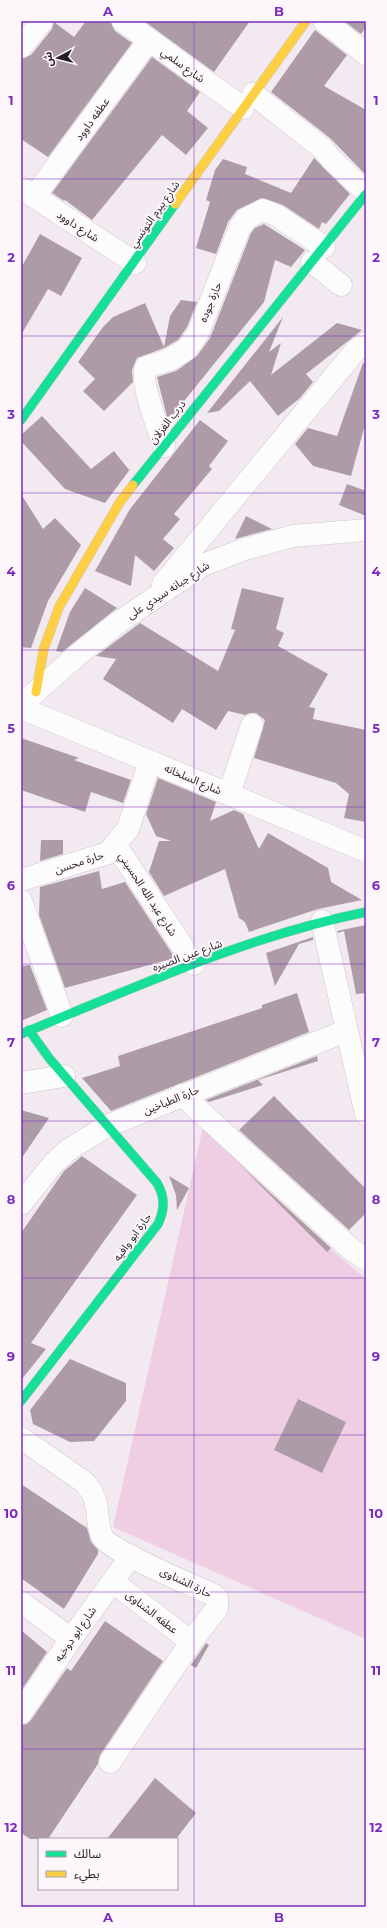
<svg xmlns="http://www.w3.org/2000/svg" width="387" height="1928" viewBox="0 0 387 1928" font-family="Montserrat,'Noto Sans Arabic',sans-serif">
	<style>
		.green { fill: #efcee4 }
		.building { fill: #ad9ca8 }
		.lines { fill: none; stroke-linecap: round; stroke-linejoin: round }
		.street-casing { stroke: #cdc7cb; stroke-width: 23 }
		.fast-casing { stroke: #cdc7cb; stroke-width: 10 }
		.slow-casing { stroke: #cdc7cb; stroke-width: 10 }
		.street { stroke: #fdfcfd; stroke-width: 22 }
		.fast { stroke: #16e098; stroke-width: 9 }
		.slow { stroke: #ffcf43; stroke-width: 9 }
		.grid { fill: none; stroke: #7b2cbf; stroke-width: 1; stroke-opacity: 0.55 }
		.labels { text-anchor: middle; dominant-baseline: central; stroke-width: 4; stroke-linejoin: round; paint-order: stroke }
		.street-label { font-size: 11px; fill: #251f23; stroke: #fdf6fb }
		.neatline { fill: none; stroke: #7b2cbf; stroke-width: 1.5 }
		.grid-label { font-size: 13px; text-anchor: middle; font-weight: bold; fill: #7b2cbf }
	</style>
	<rect width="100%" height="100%" fill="#f2eaf0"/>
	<path class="green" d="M203 1127 300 1223 366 1279V1639L113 1527Z"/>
	<path class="building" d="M86 21H111L112 26 115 31 132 43 48 157 21 139V59L31 55 52 29 54 22 74 37Z
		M144 21H250L214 72Z
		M344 21H366V27L361 34Z
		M315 30 347 55 324 86 366 110V171L364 173 330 138 271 92Z
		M152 57 200 92 187 111 208 128 186 155 162 135 92 220 65 200 64 201 52 193Z
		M314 158 350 194 326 224 322 222 319 229 283 205 262 198 237 210 228 222 216 254 196 248 210 202 206 200 215 170 223 159 247 167 245 174 291 193Z
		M264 224 305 250 291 267 275 260 264 302 172 416 167 417 157 377 176 371 197 356 210 338 251 233 255 228Z
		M40 234 82 258 61 296 48 289 21 335V268Z
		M181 300 197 302 187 327 178 340 164 348 137 358 132 370 133 382 104 411 83 391 95 379 78 362 103 327 113 317 145 303 164 347 170 316Z
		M283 317 269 352 281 343 271 375 337 323 362 330 306 374 313 382 300 398 278 416 250 381 219 411 207 413Z
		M363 363 366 364V421L351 476 313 466 295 444 308 428 337 436Z
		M42 416 91 469 114 451 129 470 131 468 105 503 65 489 21 441V435Z
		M200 420 228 441 209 466 212 469 174 514 180 519 163 539 174 548 154 571 135 555 131 586 95 571 130 509Z
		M347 484 366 491V516L339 505Z
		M21 494 43 529 55 518 81 545 48 601 31 648 21 647Z
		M246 516 272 529 235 539Z
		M85 588 117 608 62 652 56 651 70 612Z
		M242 588 284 598 276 629 284 633 278 646 328 674 309 707 315 708 313 719 366 730V822L344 818 349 794 336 783 254 758 265 720 256 713H250L245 715 228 711 216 730 182 709 173 723 103 679 116 659 96 656 140 623 218 671 235 630 231 629Z
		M21 738 79 758 74 760 131 780 123 803 91 792 85 812 21 790Z
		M158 778 216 802 210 821 234 810 243 814 259 849 268 833 328 868 331 882 362 900 318 909 249 932 245 922 239 918 225 869 164 896 149 872 159 841H171L156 836 146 814Z
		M41 840H63V854L40 861Z
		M99 871 102 889 125 882 175 958 65 988 39 915 40 887Z
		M366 925V993L356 994 344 931 338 933 337 931Z
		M313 937V940L299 944 275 986 266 953Z
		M30 965 47 1010 21 1021V966Z
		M297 993 309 1032 111 1111 82 1078 120 1066 118 1056 262 1008V1005Z
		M317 1056 318 1061 258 1080 263 1085 209 1102 206 1100Z
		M274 1096 366 1189V1213L349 1230 239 1130Z
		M21 1110 49 1118 21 1159Z
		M82 1156 137 1195 31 1343 46 1349 22 1379 21 1233 64 1171Z
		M240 1165 331 1248 327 1252Z
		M169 1176 189 1188 177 1210 176 1195Z
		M70 1359 126 1383V1401L94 1441 70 1442 33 1424 30 1410Z
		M298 1399 346 1422 322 1473 274 1450Z
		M21 1484 87 1528 91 1542 98 1550V1554L64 1609 21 1578Z
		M105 1621 163 1661 100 1755 98 1764 48 1839H30L21 1833V1725L27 1724 31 1720 67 1668 71 1671Z
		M21 1630 47 1652 21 1691Z
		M206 1643 209 1645 196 1668 191 1665Z
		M155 1778 196 1813 176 1839H107Z"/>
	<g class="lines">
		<g class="street-casing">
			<path id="street" d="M123 21 243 108
				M324 21 366 54
				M21 47 42 21
				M253 94 322 148 332 160 366 192
				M21 188 135 263
				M34 197 149 40
				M312 262 341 285
				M164 446C159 431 139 379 146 367L169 360 187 349 198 333 240 227 247 218 263 210 276 215 324 247
				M163 584 356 350 366 343
				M21 705 81 652 119 622 203 565 245 549 293 536 366 530
				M21 708 366 851
				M229 794 252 725
				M115 844 194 964
				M21 880 108 853 128 829 150 761
				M21 901 62 1016
				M322 921 366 1114
				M21 1083 64 1076
				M182 1095 351 1249 366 1259
				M21 1204 53 1164 68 1150 107 1126 346 1031
				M21 1438 84 1482C98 1497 96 1507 99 1526 100 1530 101 1535 103 1538 115 1553 192 1585 214 1595L217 1598V1608L191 1642 110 1762
				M113 1582 191 1642
				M21 1602 71 1639
				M21 1713 71 1639 131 1556"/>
		</g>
		<g class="fast-casing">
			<path id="fast" d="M21 420 175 204
				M133 485 366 194
				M21 1034C134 988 247 936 366 912
				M21 1401 158 1224C165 1209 165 1197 157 1183L49 1058 29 1030"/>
		</g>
		<g class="slow-casing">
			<path id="slow" d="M175 204 306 21
				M36 692 44 648 59 607 120 502 133 485"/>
		</g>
		<use href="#street" class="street"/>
		<use href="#fast" class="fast"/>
		<use href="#slow" class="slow"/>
	</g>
	<path class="grid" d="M194 21V1907M21 179H366M21 336H366M21 493H366M21 650H366M21 807H366M21 964H366M21 1121H366M21 1278H366M21 1435H366M21 1592H366M21 1749H366"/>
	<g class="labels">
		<g class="street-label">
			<text transform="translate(183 65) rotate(36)">شارع سلمي</text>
			<text transform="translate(92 119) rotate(-54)">عطفه داوود</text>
			<text transform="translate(154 214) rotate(-55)">شارع بيرم التونسي</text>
			<text transform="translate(78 226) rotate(33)">شارع داوود</text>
			<text transform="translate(210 302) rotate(-68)">حارة جوده</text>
			<text transform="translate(167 422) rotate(-52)">درب الغزلان</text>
			<text transform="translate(168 590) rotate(-33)">شارع جبانه سيدي على</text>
			<text transform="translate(193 779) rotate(23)">شارع السلخانه</text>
			<text transform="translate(79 862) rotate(-18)">حارة محسن</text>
			<text transform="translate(148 894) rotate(57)">شارع عبد الله الحسيني</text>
			<text transform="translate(187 955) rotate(-20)">شارع عين الصيره</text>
			<text transform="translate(171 1100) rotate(-22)">حارة الطباخين</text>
			<text transform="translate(132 1237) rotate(-54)">حارة ابو وافيه</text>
			<text transform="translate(186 1582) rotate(26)">حارة الشناوى</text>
			<text transform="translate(152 1612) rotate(38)">عطفه الشناوى</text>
			<text transform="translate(75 1634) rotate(-55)">شارع ابو دوخيه</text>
		</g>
	</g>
	<rect width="387" height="1928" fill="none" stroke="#fdf6fb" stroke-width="44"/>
	<rect x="38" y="1838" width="140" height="52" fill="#fdf6fb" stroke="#a7a0a5"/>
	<rect x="46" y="1851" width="20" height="6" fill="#16e098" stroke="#a7a0a5"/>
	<text x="74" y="1858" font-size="12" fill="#251f23">سالك</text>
	<rect x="46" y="1871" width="20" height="6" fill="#ffcf43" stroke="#a7a0a5"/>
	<text x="74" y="1878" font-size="12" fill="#251f23">بطيء</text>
	<g transform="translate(58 58) rotate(263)" stroke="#fdf6fb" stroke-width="3" paint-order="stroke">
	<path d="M0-3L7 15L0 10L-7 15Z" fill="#251f23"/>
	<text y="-6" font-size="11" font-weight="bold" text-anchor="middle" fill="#251f23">ش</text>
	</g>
	<rect x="22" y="22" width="343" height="1884" class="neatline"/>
	<g class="grid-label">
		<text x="108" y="16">A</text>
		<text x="279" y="16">B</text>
		<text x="11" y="105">1</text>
		<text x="376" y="105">1</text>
		<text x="11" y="262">2</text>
		<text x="376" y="262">2</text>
		<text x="11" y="419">3</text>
		<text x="376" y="419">3</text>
		<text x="11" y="576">4</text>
		<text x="376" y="576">4</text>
		<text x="11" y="733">5</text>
		<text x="376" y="733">5</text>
		<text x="11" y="890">6</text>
		<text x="376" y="890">6</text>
		<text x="11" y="1047">7</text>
		<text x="376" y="1047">7</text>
		<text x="11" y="1204">8</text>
		<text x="376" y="1204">8</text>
		<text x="11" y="1361">9</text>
		<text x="376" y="1361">9</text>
		<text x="11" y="1518">10</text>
		<text x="376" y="1518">10</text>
		<text x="11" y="1675">11</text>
		<text x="376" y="1675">11</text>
		<text x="11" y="1832">12</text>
		<text x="376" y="1832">12</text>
		<text x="108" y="1922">A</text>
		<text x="279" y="1922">B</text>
	</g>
</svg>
